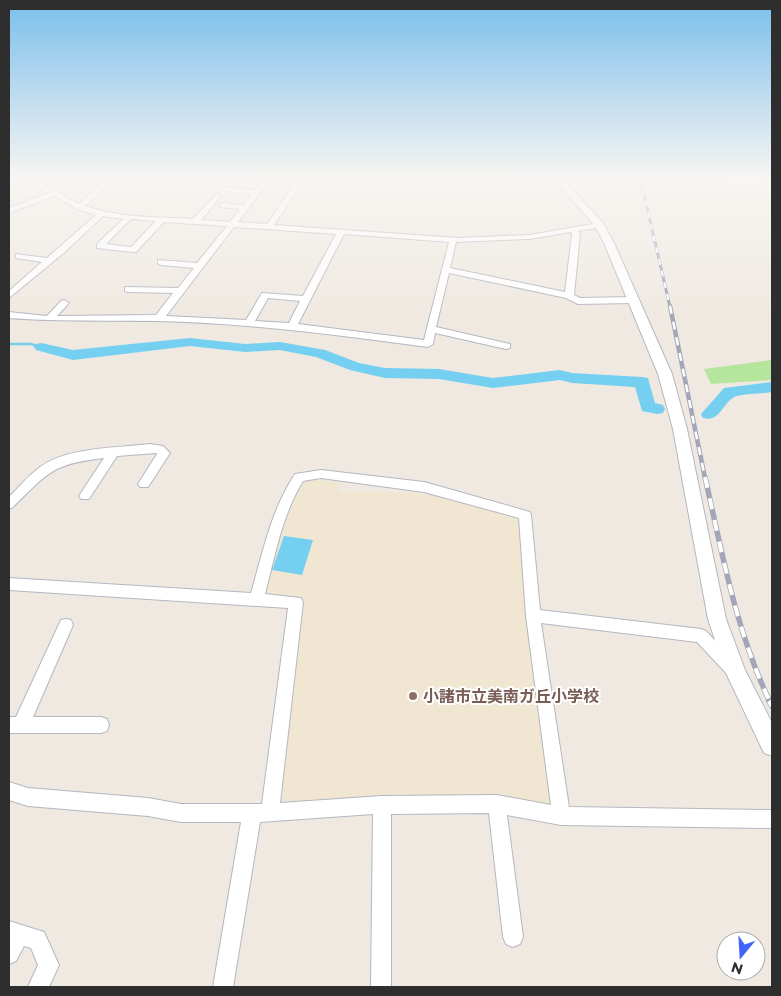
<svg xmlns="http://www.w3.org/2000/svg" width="781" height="996" viewBox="0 0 781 996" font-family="Montserrat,'Noto Sans JP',sans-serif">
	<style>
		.education { fill: #f0e6d1 }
		.green { fill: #b6e59e }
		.water { fill: #75cff0 }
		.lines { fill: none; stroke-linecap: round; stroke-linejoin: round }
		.stream { stroke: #75cff0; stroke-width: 2.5 }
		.river { fill: #75cff0; fill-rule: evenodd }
		.minor-casing { stroke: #b4b7c1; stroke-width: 2 }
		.tertiary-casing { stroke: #b4b7c1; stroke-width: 2 }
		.minor { fill: #fff; fill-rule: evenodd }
		.tertiary { fill: #fff; fill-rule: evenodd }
		.rail-far3-casing { stroke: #a3a6b8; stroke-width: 3 }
		.rail-far2-casing { stroke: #a3a6b8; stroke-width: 4.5 }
		.rail-far1-casing { stroke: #a3a6b8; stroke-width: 5.5 }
		.rail-casing { stroke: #a3a6b8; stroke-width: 6 }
		.rail-far3 { stroke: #fff; stroke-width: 2; stroke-dasharray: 6; stroke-linecap: butt }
		.rail-far2 { stroke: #fff; stroke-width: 2.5; stroke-dasharray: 8; stroke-linecap: butt }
		.rail-far1 { stroke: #fff; stroke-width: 4; stroke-dasharray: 11; stroke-linecap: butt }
		.rail { stroke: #fff; stroke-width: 4.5; stroke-dasharray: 14; stroke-linecap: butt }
		.education-dot { fill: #8d6e63; stroke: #fff; stroke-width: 2 }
		.labels { text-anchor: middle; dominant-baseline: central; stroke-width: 4; stroke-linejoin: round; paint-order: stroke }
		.near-education-label { font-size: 16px; font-weight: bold; fill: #785e54; stroke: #fff; text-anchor: start }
	</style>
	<rect width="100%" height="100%" fill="#efe9e1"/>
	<path class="education" d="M311 479 339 483V492H411L438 496 520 516 550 804 444 798H337L280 804 299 601 259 596 296 485Z"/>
	<path class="green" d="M772 360V380L711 384 704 369Z"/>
	<path class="water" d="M284 536 313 540 302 575 272 570Z"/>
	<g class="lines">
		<path class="stream" d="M9 344H31L41 347"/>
		<path class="river" d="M190 338 245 344 280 342 325 350 359 363 385 368 439 369 493 378 560 370 572 373 642 377 648 378 655 403 663 405 665 409 663 413 657 414 642 411 635 387 572 383 560 380 493 388 439 379 385 378 350 370 316 357 280 350 245 352 190 346 73 360 36 350 34 347 36 344 41 343 73 350Z
			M772 382V392C761 394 748 393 737 396 723 400 721 423 703 418L701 414 724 388Z"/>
		<g class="minor-casing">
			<path id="minor" d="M21 177H30L79 204 110 177H118L85 206C120 218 157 217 193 219L217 194 221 196 201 220 230 222 240 209 220 207V203L243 205 252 194 224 191 220 189 221 187 255 190 265 177H272L238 222 267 224 299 177H306L274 225 458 238 529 235 599 223H602V227L578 231 580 234 574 295 580 298 633 297 638 300 633 303 578 304 566 298 449 273 436 327 510 344V348L506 349 435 333 433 344 428 347C338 335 248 323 157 321 107 320 58 322 9 318V312L47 316 61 301 64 300 69 303 57 316 156 315 173 293 128 292 125 291V287L178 288 194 268 161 265 158 264V260L197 263 227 226 164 222 136 252H133L97 248V244L123 219 103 216 66 251 9 298V291L42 262 16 258V254L47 258 96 215 77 209 54 196 9 213V208L49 193ZM131 219 156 221 131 247 106 244ZM234 227 336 234 303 296 262 293 246 320 166 316ZM571 232 572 234 565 292 450 268 456 242 529 239ZM344 234 449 242 424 340 298 324ZM268 298 300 301 289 323 255 321Z
				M150 444 163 446 170 453 148 487H140L138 484 157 454 156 453 117 456 89 499H81L79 496 104 458C52 464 49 472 13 507L9 509V497C19 487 29 475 40 467 67 447 117 448 150 444Z
				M321 470 424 482 530 512 531 515 540 610 701 629 706 631 737 664 740 669 737 674 732 676 727 674 697 642 541 623 569 807 772 810V828L561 825 507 815 523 937 520 944 513 947 506 944 503 937 489 813 391 814V987H371L373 814 260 822 233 987H213L241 822H181L148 816 28 806 9 800V782L28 788 148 798 181 804H262L288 608 9 590V578L251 593C263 552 271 510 295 474ZM321 478 424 492 519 518 526 616 551 805 497 795 382 796 280 803 303 602 301 598 265 594C275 556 282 515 303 481Z
				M66 619 71 620 73 625 33 717H101L107 719 109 725 107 731 101 733H9V717H16L61 620Z
				M9 921 44 932 59 965 49 987H28L38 965 31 948 24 946 16 961 9 964Z"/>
		</g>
		<g class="tertiary-casing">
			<path id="tertiary" d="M552 177H561L603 223 614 243 672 374 687 429 726 619 745 670 772 723V756L764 753 726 673 708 619 673 429 658 374 604 243 595 226Z
				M654 177H716L772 180V186L658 180Z"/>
		</g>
		<use href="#minor" class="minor"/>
		<use href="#tertiary" class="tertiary"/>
		<g class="rail-far3-casing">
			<path id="rail-far3" d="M640 177 670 307"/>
		</g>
		<g class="rail-far2-casing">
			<path id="rail-far2" d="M670 306 705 478"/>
		</g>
		<g class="rail-far1-casing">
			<path id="rail-far1" d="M705 477C722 553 736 631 770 702"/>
		</g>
		<g class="rail-casing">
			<path id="rail" d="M769 701 772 706"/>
		</g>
		<use href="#rail-far3" class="rail-far3"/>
		<use href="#rail-far2" class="rail-far2"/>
		<use href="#rail-far1" class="rail-far1"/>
		<use href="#rail" class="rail"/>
	</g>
	<linearGradient id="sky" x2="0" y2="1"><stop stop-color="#7abfeb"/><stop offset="0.56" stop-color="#f8f5f2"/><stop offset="1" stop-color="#f8f5f2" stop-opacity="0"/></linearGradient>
	<rect width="781" height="317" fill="url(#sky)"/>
	<circle class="education-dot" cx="413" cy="696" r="5"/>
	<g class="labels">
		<g class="near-education-label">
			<text x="423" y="696">小諸市立美南ガ丘小学校</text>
		</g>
	</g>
	<rect width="781" height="996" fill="none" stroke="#2e2e2e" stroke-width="20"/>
	<g transform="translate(741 956) rotate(198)"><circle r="24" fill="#ffffff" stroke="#ababab"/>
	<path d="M0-4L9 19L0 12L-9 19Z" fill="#4264fb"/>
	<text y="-8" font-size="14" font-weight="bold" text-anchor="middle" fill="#2e2e2e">N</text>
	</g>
</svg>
